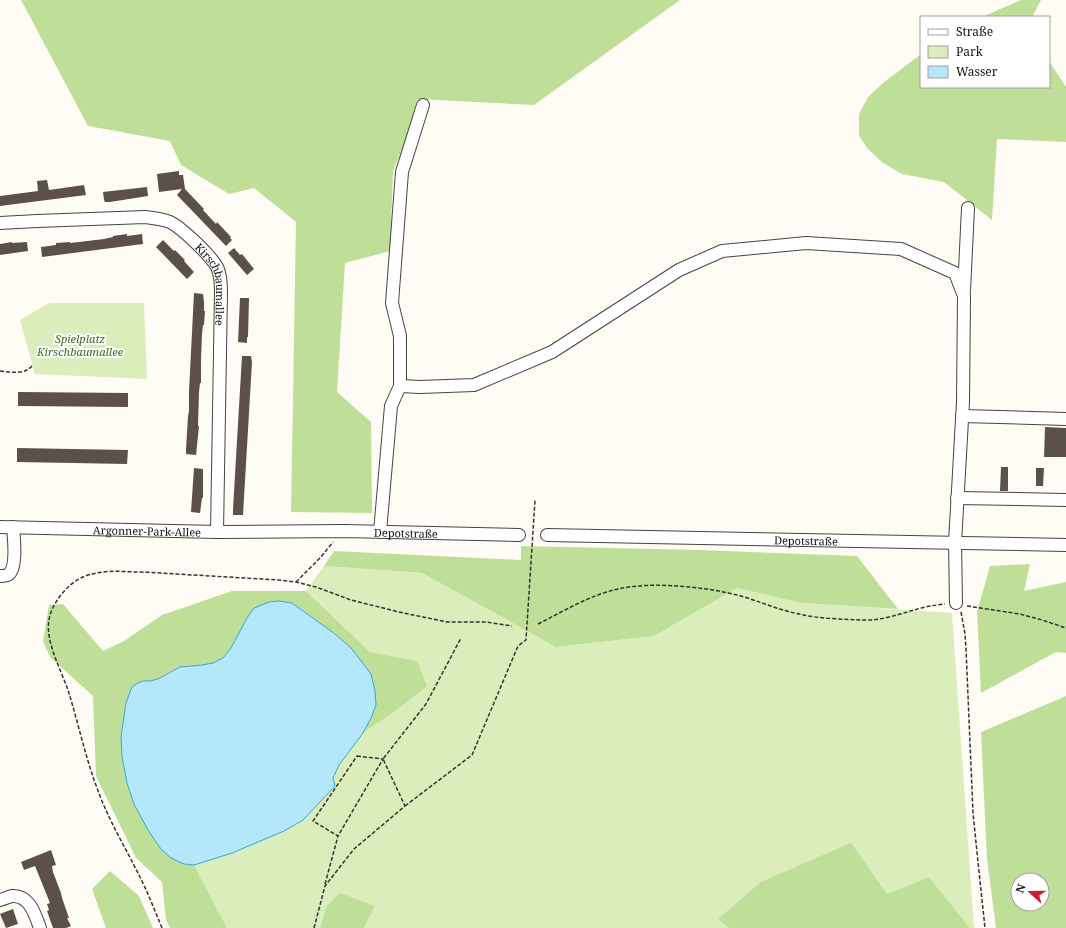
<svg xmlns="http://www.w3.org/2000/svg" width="1066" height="928" viewBox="0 0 1066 928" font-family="'Noto Serif',serif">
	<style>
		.green { fill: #daedba }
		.forest { fill: #bfdf98; fill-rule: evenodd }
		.water { fill: #b5e7fa; stroke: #37a6d7 }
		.building { fill: #5b504c }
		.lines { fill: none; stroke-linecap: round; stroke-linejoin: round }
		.minor-casing { stroke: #444; stroke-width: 14 }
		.path { stroke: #333; stroke-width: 1.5; stroke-dasharray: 4 2; stroke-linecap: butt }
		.minor { stroke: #fff; stroke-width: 12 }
		.labels { text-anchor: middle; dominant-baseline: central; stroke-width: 4; stroke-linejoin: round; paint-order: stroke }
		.street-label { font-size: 11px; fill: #111; stroke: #fff }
		.park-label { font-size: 11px; font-style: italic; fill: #346f1b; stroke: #fff }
	</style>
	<rect width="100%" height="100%" fill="#fffcf5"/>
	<path class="green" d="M49 303H144L147 379 35 374 20 320Z
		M324 566 422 573 556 647 654 636 737 588 802 603 952 613 974 928H970L929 877 887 894 718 919 729 928H364L375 906 326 907 320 928H227L194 865 232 853 333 778 339 765 363 733 394 712 426 686 417 661 370 652 306 591Z"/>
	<path class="forest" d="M21 0H680L534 105 417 99 405 143 393 171 390 251 345 263 337 392 371 422 372 513 291 512 296 222 254 188 229 194 181 165 170 141 88 126Z
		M1021 0H1041L1032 17H982Z
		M921 54V87H1049V61L1066 87V142L997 139 992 220 944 182 902 174 883 163 868 149 859 136V114L868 97 883 83Z
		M521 546 699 550 857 556 898 609 802 603 737 588 654 636 556 647 422 573 324 566 334 551 521 560Z
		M1030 564 1024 591 1066 582V653L1056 652 981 693 977 612 990 566Z
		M232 591H306L370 652 417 661 427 686 394 712 363 733 371 718 335 634 292 603 239 635 231 648 223 658 213 663 173 670 158 679 150 681H143L126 703 121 737 122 756 184 864 194 865 227 928H170L166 920 162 882 136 858 96 776 93 696 50 657 43 641 49 605 63 604 103 651 124 641 162 615Z
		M1066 696V928H996L987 859 981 732ZM1018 880H1042V904H1018Z
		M851 843 887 894 929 877 970 928H729L718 919 761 882Z
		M110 871 139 896 153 928H106L92 889Z
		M340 893 375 906 364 928H320L326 907Z"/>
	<path class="water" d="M279 601 292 603 335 634 352 649 371 674 375 691 376 705 371 718 363 733 339 765 333 778 335 786 303 820 284 831 232 853 194 865 184 864 171 858 161 849 148 830 134 804 127 783 122 756 121 737 126 703 130 692 132 687 138 683 143 681H150L158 679 180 667 202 665 213 663 223 658 231 648 247 618 254 608 269 602Z"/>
	<path class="building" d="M179 171V175H183L185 189 204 209 203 210 216 224 217 222 231 237 230 238 232 240 226 246 177 195 182 189 159 192 157 174Z
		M47 180 49 190 84 185 86 195 0 206V196L38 191 37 181Z
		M147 187 148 196 110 202H105L104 200 103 192Z
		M127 234V236L142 234 143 244 42 257 41 247 56 245V243L70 242V243L79 242 104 239 113 237V236Z
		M163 240 174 251 175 250 185 260 184 261 194 272 187 279 156 247Z
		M12 242V243L27 242 28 251 0 255V244Z
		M234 248 240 255 242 254 254 269 247 275 228 253Z
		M194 293 203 294 204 302V311H205L204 325H203L202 334 201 359V383H200L199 392 198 426H199L196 455 186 454V449L188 416 189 411V391Z
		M240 298H249L248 337H247V343L238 342Z
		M242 356H251L252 362 243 515H233V509Z
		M18 392 128 393V407L18 406Z
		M1045 427 1066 428V457H1044Z
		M17 448 128 450 127 464 17 462Z
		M1001 467H1008V491H1000Z
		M194 468 203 469V498H202L200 513 191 512Z
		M1036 468H1044L1043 486H1036Z
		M51 850 56 865 52 866 53 872 61 893 62 898 69 918H67L71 926 66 928H53L47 911 49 910 47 904 50 903 35 866 24 870 21 862Z
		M13 909 18 924 6 928 0 914Z"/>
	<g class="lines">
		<g class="minor-casing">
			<g id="minor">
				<path id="s1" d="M0 223 37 221 145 217C154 218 162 219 170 222 182 228 211 256 217 267 221 275 221 284 221 292L217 532"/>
				<path d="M964 291 968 208"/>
				<path d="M400 386V336L392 303 402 172 423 105"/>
				<path d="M962 416 1066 419"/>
				<path d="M957 498 1066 500"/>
				<path id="s2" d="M0 527 217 532 344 531 519 535"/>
				<path d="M380 532 391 406 400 386 420 387 474 385 552 352 679 270 722 251 806 243 901 249 955 273 964 296 963 402 955 543 956 603"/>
				<path id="s3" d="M547 535 1066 545"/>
				<path d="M0 576C3 576 7 576 9 574 17 567 14 538 13 527"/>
				<path d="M0 900C4 899 8 897 12 896 30 895 35 915 40 928"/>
			</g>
		</g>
		<path class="path" d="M0 371C11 372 24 375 32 366
			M296 582 320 558 333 542
			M967 606 1020 614 1042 620 1066 628
			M961 612 965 634 966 649 973 813 978 862 985 928
			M538 624C564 611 590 595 618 589 653 581 707 587 741 596 761 602 779 610 799 614 819 619 842 619 862 620 883 621 902 613 921 608 929 606 937 605 945 604
			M357 756 383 759 338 836 313 821Z
			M405 806 472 755 518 646 526 640 535 500
			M325 884 338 836
			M162 928C155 911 148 893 139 875 125 847 108 819 97 788 85 756 78 722 68 690 61 670 45 641 49 620 51 604 68 583 83 577 100 570 117 571 134 572 148 572 162 573 176 574 211 576 245 578 279 580L296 582 316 587 351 600 399 612 447 622H486L512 626
			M314 928 325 886 354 849 405 806 383 759 426 704 461 638"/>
		<use href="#minor" class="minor"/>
	</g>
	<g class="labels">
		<g class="street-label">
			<text stroke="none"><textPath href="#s1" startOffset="251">Kirschbaumallee</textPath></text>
			<text stroke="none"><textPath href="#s2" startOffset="147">Argonner-Park-Allee</textPath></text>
			<text stroke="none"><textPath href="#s2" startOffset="406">Depotstraße</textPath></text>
			<text stroke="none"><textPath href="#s3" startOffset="259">Depotstraße</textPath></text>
		</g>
		<g class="park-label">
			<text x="80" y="338">Spielplatz<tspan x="80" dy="13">Kirschbaumallee</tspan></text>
		</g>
	</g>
	<rect x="920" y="16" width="130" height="72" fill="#ffffff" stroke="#a0a0a0"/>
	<rect x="928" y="29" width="20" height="6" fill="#ffffff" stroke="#a0a0a0"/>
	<text x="956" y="36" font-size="12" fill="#111111">Straße</text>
	<rect x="928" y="46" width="20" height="12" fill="#daedba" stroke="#a0a0a0"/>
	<text x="956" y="56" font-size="12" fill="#111111">Park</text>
	<rect x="928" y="66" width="20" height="12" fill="#b5e7fa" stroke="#a0a0a0"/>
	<text x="956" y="76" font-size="12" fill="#111111">Wasser</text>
	<g transform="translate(1030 892) rotate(291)"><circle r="19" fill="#ffffff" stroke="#a0a0a0"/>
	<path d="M0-3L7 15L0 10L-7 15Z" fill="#cc1e36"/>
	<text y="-6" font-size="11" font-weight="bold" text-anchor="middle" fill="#111111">N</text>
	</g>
</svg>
